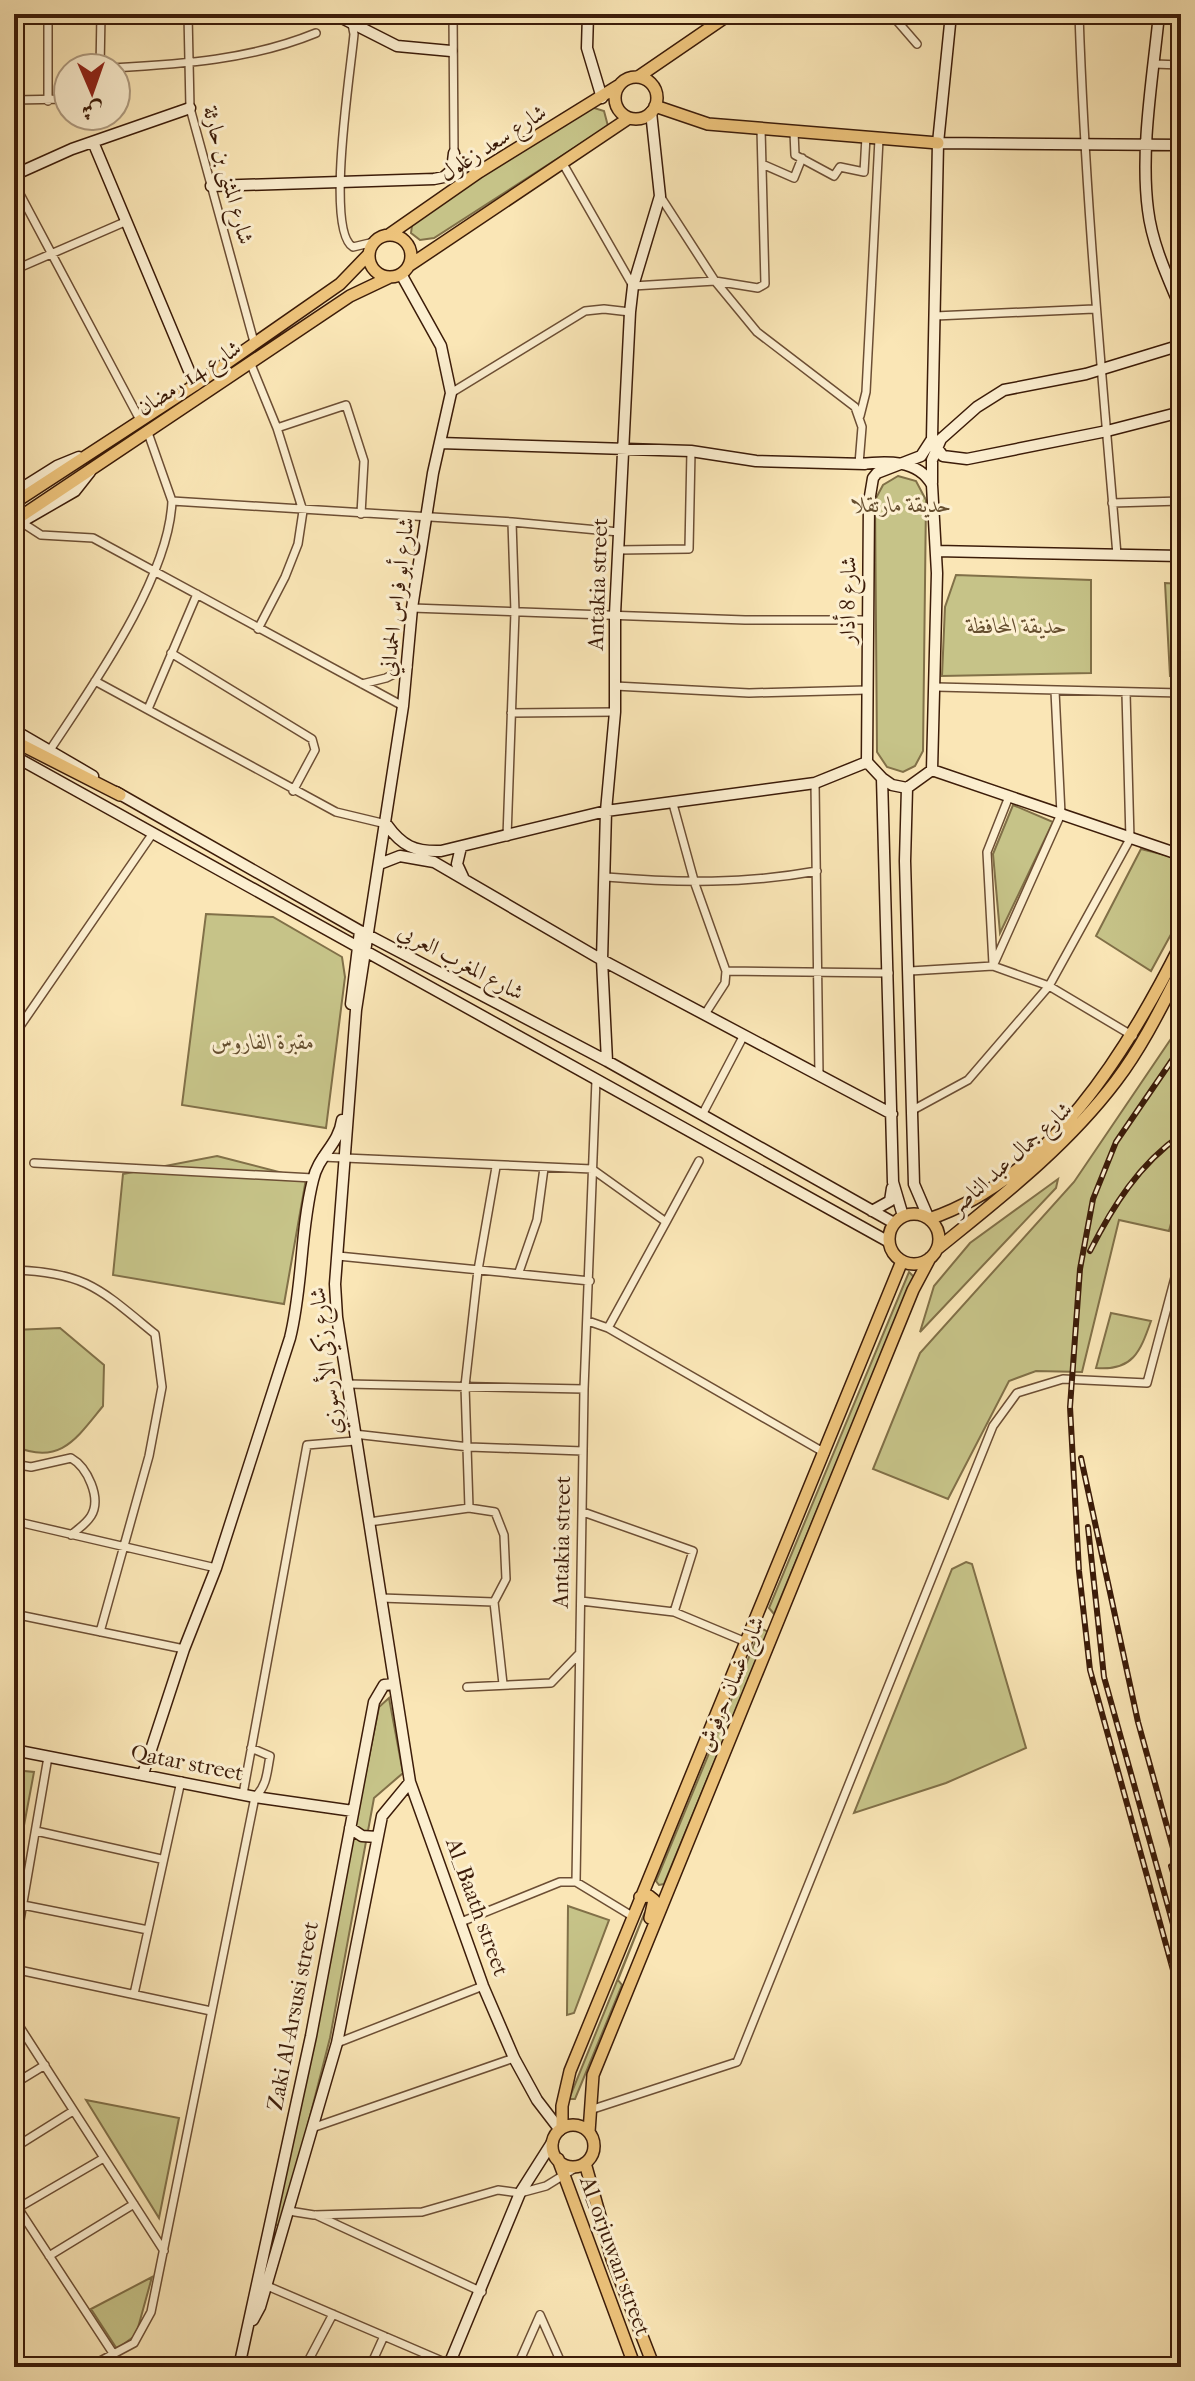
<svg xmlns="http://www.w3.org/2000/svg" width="1195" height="2381" viewBox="0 0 1195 2381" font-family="'IM FELL French Canon',Amiri,serif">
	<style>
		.green { fill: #c6c388; stroke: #817048; stroke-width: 2 }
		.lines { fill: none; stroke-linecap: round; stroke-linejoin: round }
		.street-casing { stroke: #6c4e34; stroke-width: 10 }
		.secondary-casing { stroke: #3c1c09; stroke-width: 13 }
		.primary-casing { stroke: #3c1c09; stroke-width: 14 }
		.street { stroke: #fcefd0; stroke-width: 7 }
		.secondary { stroke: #fcefd0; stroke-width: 10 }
		.primary { stroke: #edc37b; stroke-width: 11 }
		.rail-casing { stroke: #3c1c09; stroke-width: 6 }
		.rail { stroke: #fcefd0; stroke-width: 3; stroke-dasharray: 9; stroke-linecap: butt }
		.labels { text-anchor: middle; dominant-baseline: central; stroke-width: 6; stroke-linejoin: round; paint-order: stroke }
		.street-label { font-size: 22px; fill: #3c1c09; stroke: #fcefd0 }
		.park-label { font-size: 22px; font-style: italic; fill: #654e2f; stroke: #fcefd0 }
	</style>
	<rect width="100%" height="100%" fill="#fae6b6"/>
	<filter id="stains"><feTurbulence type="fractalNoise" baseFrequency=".0025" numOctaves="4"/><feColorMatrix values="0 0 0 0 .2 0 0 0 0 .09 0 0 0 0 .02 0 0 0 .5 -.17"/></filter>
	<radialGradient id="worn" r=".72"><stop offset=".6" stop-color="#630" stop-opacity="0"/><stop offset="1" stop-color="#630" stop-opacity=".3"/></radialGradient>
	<path class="green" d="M591 107 604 111 608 126 434 238 420 240 411 233 413 218Z
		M898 476 916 481 926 500 923 751 915 766 903 772 887 767 877 752 875 500 883 485Z
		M956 575 1091 580V673L942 676 945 607Z
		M1165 583 1181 584V676H1170Z
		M1013 805 1053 822 1000 933 993 854Z
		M1141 849 1181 859V916L1151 971 1096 936Z
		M206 914 273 917 342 957 345 977 326 1128 182 1105Z
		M1181 1024V1209L1175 1208 1169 1231 1119 1220 1082 1372 1036 1371 1009 1381 948 1499 873 1469 920 1353 1074 1182Z
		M217 1156 306 1179 284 1304 113 1275 123 1174Z
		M1058 1179 1056 1188 920 1332 934 1286 970 1243Z
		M909 1272 914 1277 774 1614 769 1608Z
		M1111 1313 1151 1321C1140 1352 1133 1371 1096 1368Z
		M60 1328 104 1365 103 1406C76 1439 60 1466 14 1446V1330Z
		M966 1562 972 1564 1026 1748 946 1783 854 1813 952 1569Z
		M761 1628 768 1632 664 1884 659 1885 656 1881Z
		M389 1698 403 1773 374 1798 330 2038 282 2226 275 2225 379 1707Z
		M14 1770 34 1772 14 1879Z
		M568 1906 609 1920 574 2013 567 2015Z
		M645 1912 618 1980 622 1985 575 2099H569Z
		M86 2100 179 2118 159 2218Z
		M152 2277 136 2335 117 2349 91 2309Z"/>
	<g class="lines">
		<g class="street-casing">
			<path id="street" d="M48 14V101
				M188 14 190 108 254 342
				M350 14 354 34C351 69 325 231 353 247L374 242
				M453 14 454 153 462 164 479 172
				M891 14 917 44
				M1079 14C1085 195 1102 375 1117 555
				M1154 64 1181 65
				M100 68 101 14
				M112 68C183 64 250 60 316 33
				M14 100 68 99
				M794 132 795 155 834 176 840 167 864 172 866 137
				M562 162 633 286 715 281 758 288 765 284 761 129
				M762 164 794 178 802 158
				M14 183 139 418
				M660 196 715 281 757 332 855 407 862 427 859 464
				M14 270 127 221
				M935 316 1094 309
				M250 362 277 428 303 511 298 544 285 577 258 629
				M451 393 585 311 604 309 630 312
				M860 416 866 392 879 139
				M277 428 346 405 364 461 361 514
				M147 430 172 501
				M1112 503 1181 501
				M21 522 41 535 93 538 403 706
				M618 550 689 549 691 451
				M412 608 745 620H868
				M171 653 312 739 315 750 293 791
				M95 681 336 812 386 824
				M362 684 386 678 408 667
				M615 686 749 693 867 690
				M936 687 1181 693
				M148 709 197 594
				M511 713 615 712
				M50 750C92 686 169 579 172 501L512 522 619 532
				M815 783 819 1075
				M673 804 695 884 726 971 725 983 705 1014
				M507 837 515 612 512 522
				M606 877C679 883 745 884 817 871
				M993 964 987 852 1008 799
				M993 966 1061 814 1055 691
				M726 971 889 973
				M910 971 993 966 1049 986 1133 1036
				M14 1035 153 833
				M911 1111 968 1080 1049 986 1130 839 1126 693
				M702 1115 744 1035
				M322 1157 592 1169 666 1222 699 1161
				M34 1163 313 1178
				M496 1167 478 1270 465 1386 469 1508 495 1512 504 1535 506 1579 494 1602 503 1684
				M338 1256 590 1281
				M14 1270C86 1272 101 1290 155 1334L162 1387 149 1456 100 1632
				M519 1272 537 1220 544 1168
				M588 1321 608 1328 825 1453
				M608 1328 666 1222
				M347 1384 584 1389
				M354 1434 469 1447 583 1451
				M14 1464 31 1467 71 1458C87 1467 102 1498 91 1516 86 1524 78 1529 71 1535
				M583 1512 693 1551 674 1612
				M14 1521 216 1568
				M369 1522 469 1508
				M381 1598 494 1602
				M581 1601 674 1612 746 1642
				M14 1614 184 1649
				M467 1687 551 1683 578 1655
				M243 1794 307 1445 355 1441
				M36 1831 161 1859
				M576 1882 584 1389 596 1080
				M23 1905 148 1930
				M461 1922 560 1882H576L632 1916
				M14 1955 48 1757
				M14 1969 211 2011
				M134 1994 181 1781
				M14 2018 164 2251
				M337 2043 483 1986
				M14 2084 45 2065
				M590 2110 737 2062 993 1426 1017 1393 1063 1379 1147 1383 1181 1255
				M312 2128 514 2058
				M14 2148 73 2111
				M14 2202 122 2367
				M18 2208 102 2159
				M289 2211 314 2215 422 2212 498 2190 520 2193 546 2186 580 2165
				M316 2215 482 2292
				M49 2256 134 2204
				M265 2285 456 2367
				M540 2315 563 2367
				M89 2367 134 2343 151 2312 255 1797C267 1786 267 1772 270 1756L251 1748
				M305 2367 333 2314
				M370 2367 384 2336
				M517 2367 540 2315"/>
		</g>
		<g class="secondary-casing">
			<path id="secondary" d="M334 14 397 46 451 51
				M588 14 587 48 602 98
				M1159 14C1153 76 1140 149 1148 210 1152 244 1168 278 1181 309
				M93 142 195 385
				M938 143 1181 145
				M14 175 72 149 190 108
				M211 186 434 179 444 177 452 170 454 153
				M401 274 441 346 451 393 433 473 412 608 403 706 356 1010 335 1284 337 1317 410 1782 483 1986 514 2058 537 2100 560 2130
				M440 443 691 451 756 461 865 464
				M934 444 943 456 967 459 1107 431 1181 412
				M859 464C886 461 918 459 932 485L937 573 932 770 907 788 905 861 914 1184 929 1219
				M932 483V460L941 439 977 407 1004 390 1086 374 1181 345
				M14 493 57 466 79 457
				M23 521 75 491 90 472
				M936 551 1181 556
				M14 730 93 776
				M14 756 889 1242
				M932 770 1181 855
				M882 778 892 785 907 788
				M116 792 360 931 607 1061 894 1223
				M387 825C402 846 415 852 441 851L606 811 815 783 867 762
				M461 847 457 864 463 877
				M382 863 400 856 434 862 602 960 892 1114
				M351 1004 360 931
				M607 1061 602 960 606 811 615 712V614L630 312 633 286 660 196 651 112
				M872 1211 890 1201 892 1188
				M903 1216 893 1182 882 778 867 762 869 502 873 478 877 473 921 456 932 439 938 143 951 14
				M14 1750 255 1797 353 1811
				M143 1774 184 1649 216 1568 290 1338C303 1286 300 1231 313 1180 318 1156 339 1144 342 1120
				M350 1828 362 1836 377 1837
				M253 2320 260 2307 337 2043 382 1816 410 1782
				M239 2367 311 2036 374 1702 384 1685 394 1684
				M448 2367 520 2193 553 2141"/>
		</g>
		<g class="primary-casing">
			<path id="primary" d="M638 77 730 14
				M615 98a21 21 0 1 1 42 0a21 21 0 1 1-42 0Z
				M655 106 708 124 938 143
				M390 234 479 172 618 86
				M369 256a21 21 0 1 1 42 0a21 21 0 1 1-42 0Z
				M410 265 629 118
				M14 503 195 385 340 284 369 254
				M14 521 350 296 390 277
				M14 741 120 795
				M889 1239a25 25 0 1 1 50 0a25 25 0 1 1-50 0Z
				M929 1219C1050 1178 1127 1052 1181 944
				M937 1249C1001 1197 1066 1147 1116 1081 1142 1047 1162 1006 1181 969
				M640 1897 649 1896 654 1900 650 1918
				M552 2146a21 21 0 1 1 42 0a21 21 0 1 1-42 0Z
				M562 2128V2106L570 2071 902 1261
				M589 2132 593 2075 913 1290 930 1258
				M558 2159 635 2367
				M585 2163 612 2259 654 2367"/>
		</g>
		<use href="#street" class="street"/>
		<use href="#secondary" class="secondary"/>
		<use href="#primary" class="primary"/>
		<g class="rail-casing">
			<path id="rail" d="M1181 1047 1116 1142 1093 1199 1080 1269 1070 1407 1079 1571 1090 1670 1181 1999
				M1090 1251C1113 1206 1139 1164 1181 1135
				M1081 1458 1138 1722 1181 1877
				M1088 1527 1104 1677 1181 1953
				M1171 1866 1181 1899"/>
		</g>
		<use href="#rail" class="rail"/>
	</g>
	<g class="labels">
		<g class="street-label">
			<text transform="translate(493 143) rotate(-33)">شارع سعد زغلول</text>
			<text transform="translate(228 175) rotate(75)">شارع المثنى بن حارثة</text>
			<text transform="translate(189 378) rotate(-33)">شارع 14 رمضان</text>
			<text transform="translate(598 584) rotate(-88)">Antakia street</text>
			<text transform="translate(397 597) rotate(-83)">شارع أبو فراس الحمداني</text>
			<text transform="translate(848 600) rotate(-89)">شارع 8 أذار</text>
			<text transform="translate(461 962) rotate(28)">شارع المغرب العربي</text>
			<text transform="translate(1011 1158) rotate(-42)">شارع جمال عبد الناصر</text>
			<text transform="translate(326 1361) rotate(-97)">شارع زكي الأرسوزي</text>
			<text transform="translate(562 1542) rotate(-89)">Antakia street</text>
			<text transform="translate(731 1684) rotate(-68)">شارع غسان حرفوش</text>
			<text transform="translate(187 1763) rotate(11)">Qatar street</text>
			<text transform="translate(477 1907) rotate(70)">Al_Baath street</text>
			<text transform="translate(293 2016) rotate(-79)">Zaki Al-Arsusi street</text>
			<text transform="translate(615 2256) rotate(70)">Al_orjuwan street</text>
		</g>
		<g class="park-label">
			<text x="902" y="505">حديقة مارتقلا</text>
			<text x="1017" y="626">حديقة المحافظة</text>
			<text x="263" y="1042">مقبرة الفاروس</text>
		</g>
	</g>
	<rect width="1195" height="2381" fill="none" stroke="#fae6b6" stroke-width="48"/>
	<rect x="16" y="16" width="1163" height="2349" fill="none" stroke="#3c1c09" stroke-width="4"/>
	<rect x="24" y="24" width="1147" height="2333" fill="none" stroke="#3c1c09" stroke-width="2"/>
	<g transform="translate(92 92) rotate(178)"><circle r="38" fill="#fcefd0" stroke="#af9b80" stroke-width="2"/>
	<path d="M0-6L14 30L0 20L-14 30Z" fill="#8f2418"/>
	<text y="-12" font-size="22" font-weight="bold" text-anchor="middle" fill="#3c1c09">ش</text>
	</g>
	<rect width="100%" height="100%" filter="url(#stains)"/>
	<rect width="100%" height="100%" fill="url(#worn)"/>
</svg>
